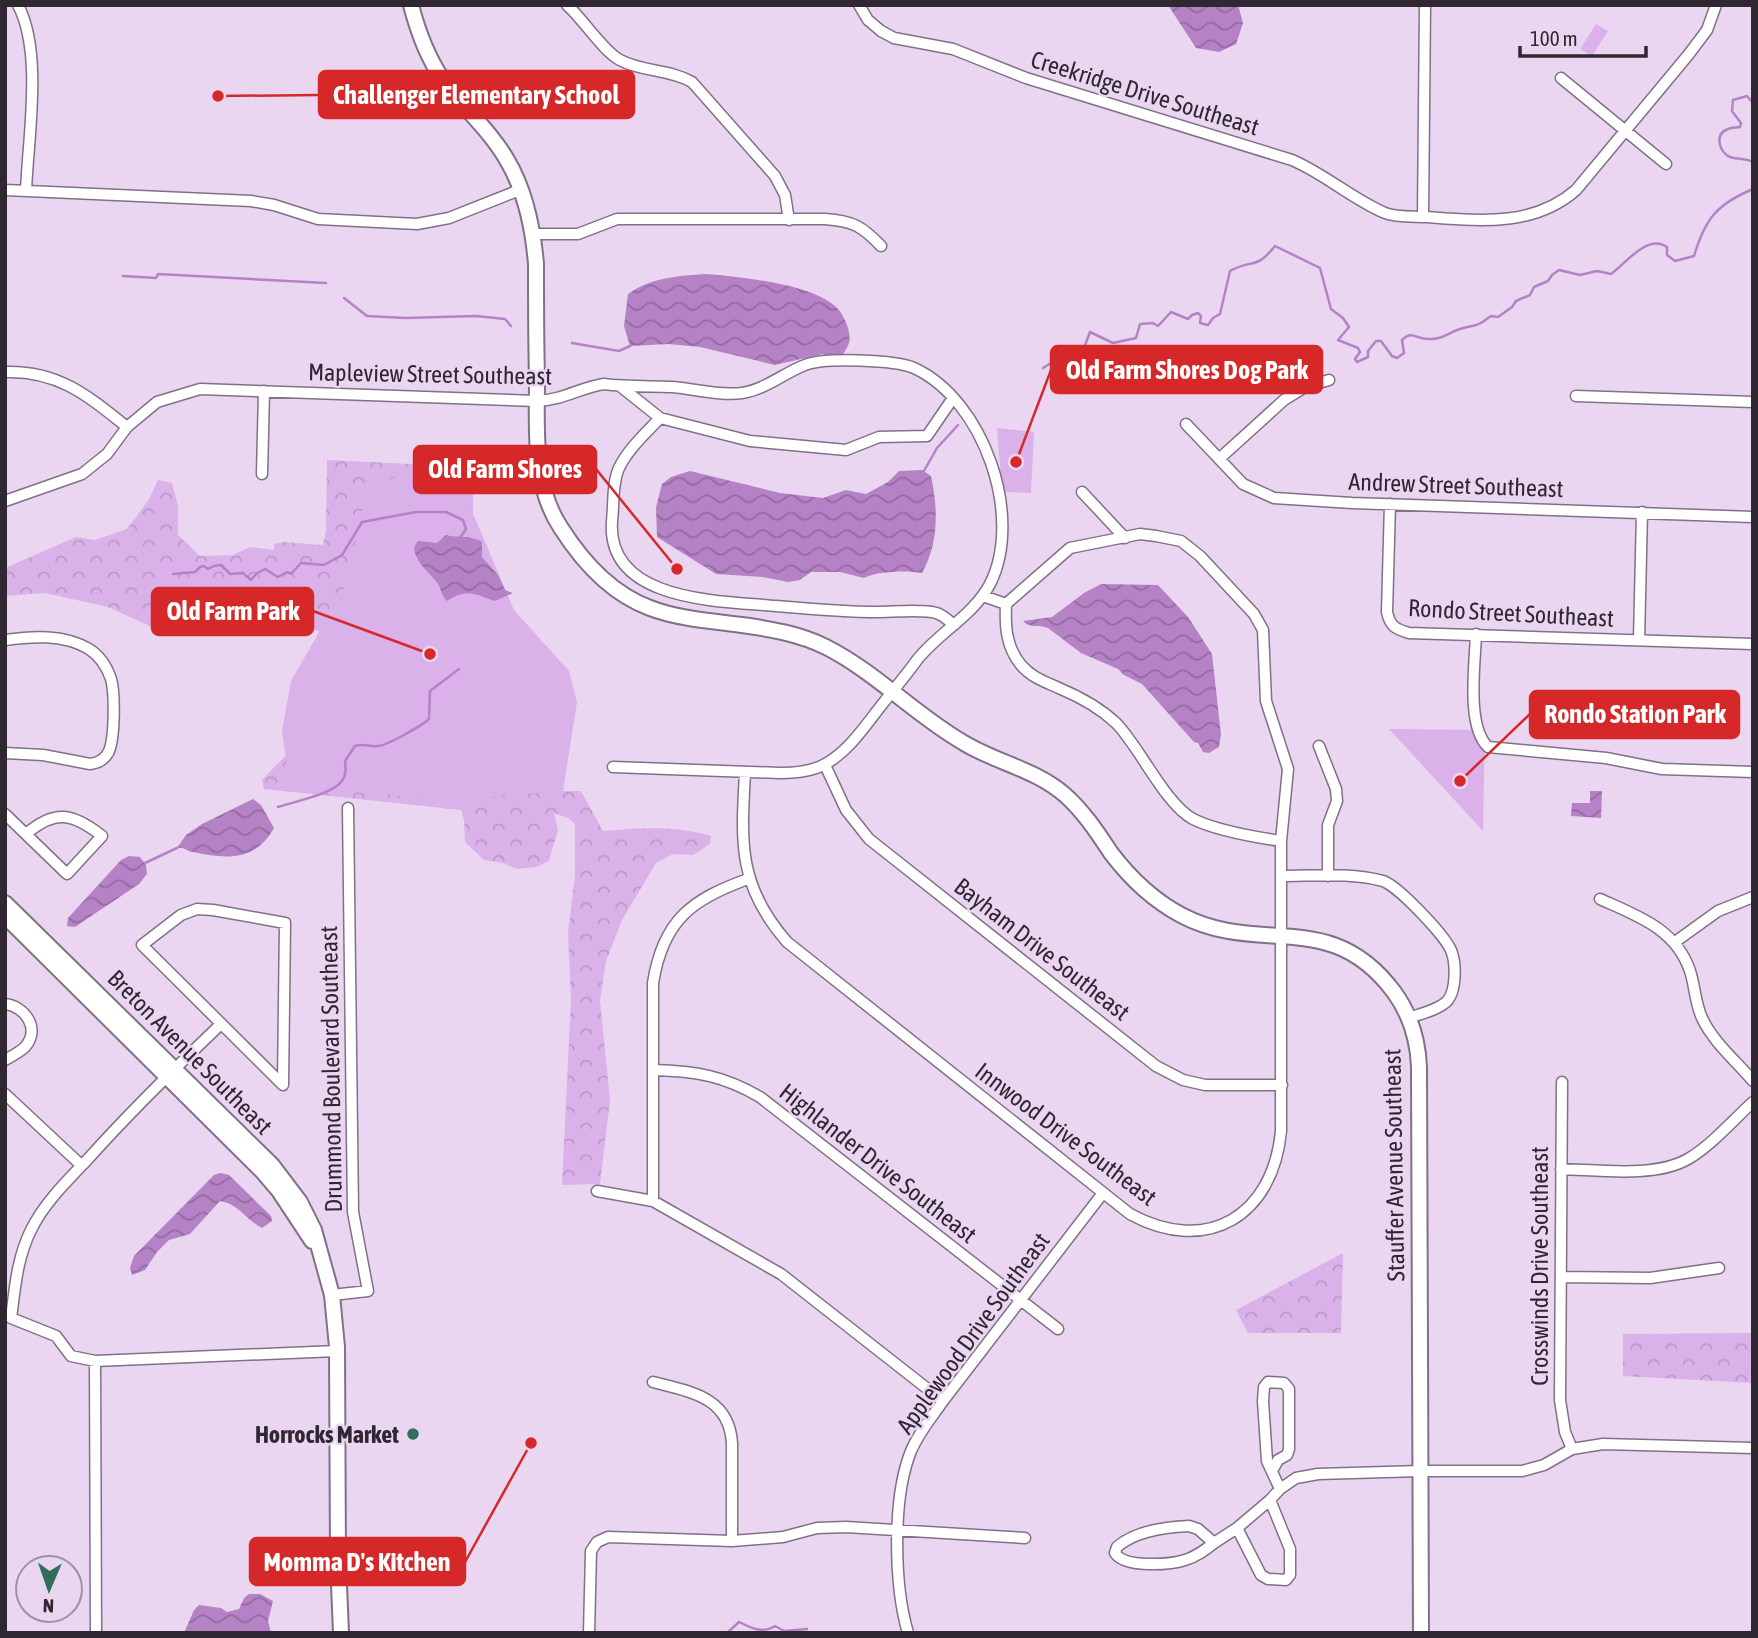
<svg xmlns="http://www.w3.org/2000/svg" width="1758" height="1638" viewBox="0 0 1758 1638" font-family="'Asap Condensed',sans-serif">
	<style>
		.forest { fill: url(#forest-crowns) }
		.park { fill: #dbb1ea }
		.water { fill: url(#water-waves) }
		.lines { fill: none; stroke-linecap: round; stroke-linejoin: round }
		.stream { stroke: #b582c6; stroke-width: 2.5 }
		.street-casing { stroke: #817088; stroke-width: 13 }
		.secondary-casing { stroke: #817088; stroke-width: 18 }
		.street { stroke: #fff; stroke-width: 10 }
		.secondary { stroke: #fff; stroke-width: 14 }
		.poi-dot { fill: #316d57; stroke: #ead6f1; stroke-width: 2.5 }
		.labels { text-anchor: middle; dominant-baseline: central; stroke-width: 5; stroke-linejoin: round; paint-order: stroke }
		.street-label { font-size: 24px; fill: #2f2731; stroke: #ead6f1 }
		.poi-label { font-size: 24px; font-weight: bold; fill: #2f2731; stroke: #ead6f1; text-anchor: end }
		.leader { fill: none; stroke: #d62828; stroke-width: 2.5 }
		.callout-dot { fill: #d62828; stroke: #ead6f1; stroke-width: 2.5 }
		.callout { fill: #d62828; stroke: #d62828; stroke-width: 2.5 }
		.callout-label { font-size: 26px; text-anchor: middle; font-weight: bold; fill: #fff }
	</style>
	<defs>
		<pattern id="forest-crowns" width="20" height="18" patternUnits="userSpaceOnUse" patternTransform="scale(1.75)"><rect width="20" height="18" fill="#dbb1ea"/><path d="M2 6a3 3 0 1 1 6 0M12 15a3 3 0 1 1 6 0" fill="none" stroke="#bc98c9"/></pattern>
		<pattern id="water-waves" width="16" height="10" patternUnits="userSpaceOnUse" patternTransform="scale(1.75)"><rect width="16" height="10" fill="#b582c6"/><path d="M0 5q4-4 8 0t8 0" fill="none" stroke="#946aa1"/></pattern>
	</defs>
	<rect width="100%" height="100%" fill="#ead6f1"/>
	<path class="forest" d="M327 460 473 467V524L518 791H581L603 831C640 828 674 825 711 836L710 844 693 855 673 854 656 863 622 920 606 961 600 1001 610 1100 600 1184 562 1185 571 999 568 933 575 876V824L568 818 554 813 558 830 549 861 536 867 517 869 503 863 484 860 465 842 464 820 461 810 264 789 262 780 284 757 303 743 319 631 272 619 175 623 154 628 108 607 45 593 5 596V568L76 537 95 540 127 529 148 501 158 480 172 483 178 506V535L200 556 233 555 250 547 274 550V544L283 542 323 545 326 530Z
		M1343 1253 1341 1333H1248L1236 1310Z
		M1753 1333V1383L1623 1376V1334Z"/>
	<path class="park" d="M1596 24 1608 31 1592 56 1580 49Z
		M997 428 1034 432 1031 493 1002 492Z
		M402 474 450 492 475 518 514 610 569 671 577 702 563 791 451 800 290 787 282 731 291 681 346 585 367 490Z
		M1389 729 1485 730 1483 831Z"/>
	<path class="water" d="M1168 5H1238L1243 23 1236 44 1219 52 1196 48Z
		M707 274C740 277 815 284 838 309 843 314 846 322 848 328 851 340 850 344 843 354L829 356 822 354 775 365 700 347 668 344 630 346 624 326 628 294C652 277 678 276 707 274Z
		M922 470 931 476C938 509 939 543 922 573 908 570 875 571 864 578L840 572H811L800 580 788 582 763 577 716 574 657 537 656 507 662 484 671 477 690 471 780 493 823 498 846 490 866 494 888 482 899 471Z
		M446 535C459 538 471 535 482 542V557L498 575 505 590 513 593 495 601C475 595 469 587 447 601 441 595 441 587 436 581 427 570 415 562 414 547L418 541 437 543Z
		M1101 584 1158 585 1188 617 1212 654 1221 735 1219 747 1209 753 1203 752 1198 743 1194 742 1142 684 1124 675 1118 669 1081 653 1048 628C1039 624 1031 629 1023 621L1052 617 1084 593Z
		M1590 791H1602L1601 818 1571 816 1572 803H1590Z
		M253 799 261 805 274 828C255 862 226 859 193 852 186 851 185 847 177 848L186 835 202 824Z
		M129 856 140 857 146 865 147 874 139 884 75 927 67 926 68 918 121 860Z
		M220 1173 229 1175 271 1216 272 1221 262 1228C245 1219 239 1204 220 1201L190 1234 169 1240 157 1252 145 1270 132 1275 130 1268 134 1256 214 1175Z
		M249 1594H260L273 1601 268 1621 271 1633H184L194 1610 199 1605 221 1608 227 1612 239 1609 244 1598Z"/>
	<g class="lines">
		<path class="stream" d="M1753 103 1747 96 1733 100 1732 111 1741 123 1740 127C1736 128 1732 127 1728 129 1714 134 1719 152 1730 157 1738 160 1744 157 1753 162
			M123 276 156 278 158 274 326 283
			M344 298 367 316 405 318 476 316 505 319 511 326
			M572 343 619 351 630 346
			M1043 368 1054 361 1084 348 1090 332 1113 343 1136 338 1140 324 1153 323 1158 326 1171 312 1188 319 1192 315 1198 313 1201 316 1200 323 1208 325 1213 318 1220 314 1230 271C1253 258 1255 271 1275 246L1320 268 1331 309 1343 318 1349 327 1338 340 1358 348 1360 352 1355 359 1357 362 1368 357V351L1376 341H1381L1392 356 1397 358 1404 353 1402 340C1412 330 1416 339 1428 339 1441 340 1448 333 1460 329 1477 324 1475 328 1491 316L1498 317 1512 307 1516 301 1530 295 1534 287 1548 281 1552 275 1559 270 1580 275 1597 271 1611 274C1625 264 1648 233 1667 247V255L1675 261 1694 256C1705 219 1717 204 1753 189
			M924 471 937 448 958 425
			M173 574 195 572 200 567 204 566 208 569 214 566 221 565 230 574 243 573 251 580 256 574 265 569 278 577 287 572 291 574 301 563 324 565 342 555 362 522 416 512H446L463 520 466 529 460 538
			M278 807C293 802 332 794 341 782 346 777 346 768 345 761L355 746C364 743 369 747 378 746 386 746 423 725 429 719L430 691 459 669
			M145 863 177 848
			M727 1633 739 1622C751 1628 763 1634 775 1626L784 1631 807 1629"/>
		<g class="street-casing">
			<path id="street" d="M18 5C43 52 28 138 26 191
				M567 5C583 19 603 51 620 60 642 72 669 69 692 82L775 176 785 195 789 220
				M859 5 868 20 881 31 894 38 953 49 1026 78 1292 160C1325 174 1352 199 1385 213 1397 218 1415 216 1427 217 1479 221 1534 227 1576 190L1689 54 1707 30 1716 5
				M1561 78 1666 164
				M5 190 251 201 274 205 318 219 417 224 449 218 522 189
				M1423 216 1425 5
				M534 234H578L617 219H825C853 221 862 226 881 246
				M5 372C58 370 88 396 127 427
				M620 386 660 418 750 441 846 450 879 437 927 436 953 398
				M1576 396 1753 402
				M660 418C646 433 628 449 619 468 612 483 614 504 612 521 606 602 720 601 776 606 810 609 843 612 878 612 891 612 925 609 936 613 942 614 949 621 954 625
				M1186 424 1243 484 1274 498 1352 503 1753 517
				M1219 459 1284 400 1305 387 1329 380
				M262 474 264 391
				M1082 492 1125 538
				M5 501 82 474 107 454 127 427 157 402 200 389 537 401C563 400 579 388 604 384 627 387 650 386 673 387 695 389 720 396 742 393 764 390 784 373 805 365 824 357 896 360 914 368 984 400 1024 517 990 584 973 616 939 632 917 660 907 674 895 688 884 702 867 723 851 749 827 763 814 771 795 773 780 773L613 767
				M1390 504 1387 612C1390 626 1395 629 1409 633L1753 644
				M983 596 1006 604
				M1006 604C1005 626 1006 647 1021 665 1032 678 1046 682 1061 689 1080 697 1101 709 1116 723 1139 746 1165 804 1193 819 1217 831 1254 837 1281 841
				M1476 634C1475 664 1466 726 1488 747L1606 758 1662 769 1753 772
				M5 640C32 636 64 634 89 649 100 656 107 667 111 679 115 693 115 741 108 753 104 760 98 763 90 764L43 755 5 753
				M1639 640 1642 512
				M1319 746 1336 789 1337 801 1328 825V876
				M825 765 846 810 869 839 1156 1066 1183 1080 1205 1085H1282
				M745 773C741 843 738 886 787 942L1130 1214C1207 1256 1273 1216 1281 1131V841L1288 769 1266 701 1263 630 1254 614 1200 556 1181 541 1156 536 1140 534 1070 548 1006 604
				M5 814 67 874 102 836C73 813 55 809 26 834
				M1281 876C1314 876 1351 872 1383 881 1398 886 1448 938 1452 953 1456 965 1456 990 1448 1000 1441 1009 1420 1014 1409 1018
				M1600 899C1638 916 1676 929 1690 971 1695 986 1695 1003 1702 1018 1713 1042 1736 1061 1753 1081
				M197 909 213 910 285 923 283 1085 142 945 181 915Z
				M1675 942 1718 911 1753 897
				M5 1004C25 1006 41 1029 25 1047 20 1052 12 1056 5 1060
				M220 1025C175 1068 130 1112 88 1159 68 1180 44 1203 31 1230 17 1258 15 1288 11 1318L56 1336 71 1356 95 1361 337 1351
				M654 1070C696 1071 724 1076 760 1097L1058 1329
				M1562 1082 1560 1400 1565 1432 1572 1449
				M5 1094 81 1165
				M1561 1169C1599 1170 1655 1178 1688 1159 1712 1145 1733 1120 1753 1102
				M597 1191 653 1201 781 1274 943 1401
				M653 1201V983C663 920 692 899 748 879
				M1561 1277 1650 1278 1719 1268
				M332 1295 368 1291 353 1212 348 808
				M95 1361 96 1633
				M653 1382C691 1392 729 1397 732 1443V1541
				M1273 1469 1278 1460 1287 1455 1289 1449V1389L1284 1383 1268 1382 1264 1387 1263 1401 1267 1461 1280 1489
				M1189 1526 1198 1529 1214 1543C1205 1550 1196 1557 1185 1560 1169 1565 1124 1568 1115 1553L1117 1547C1135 1531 1165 1527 1189 1526Z
				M1237 1528 1261 1575 1268 1579 1286 1580 1290 1575V1549L1270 1500
				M1214 1543 1237 1528 1270 1500 1280 1489 1296 1478 1318 1474 1420 1471H1522L1544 1465 1572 1449 1603 1444 1753 1448
				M589 1633 591 1551 597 1542 608 1537 732 1541 783 1537 817 1528 846 1527 1025 1538
				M908 1633C894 1585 892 1498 911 1451 919 1432 932 1417 943 1401L1103 1193"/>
		</g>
		<g class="secondary-casing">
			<path id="secondary" d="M411 5C418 32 427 57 443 80 463 108 490 130 507 160 526 192 533 228 536 264 536 302 536 340 537 378 537 428 532 485 561 528 582 561 612 594 650 608 679 619 711 621 742 625 771 629 800 634 826 647 877 673 915 715 964 743 997 763 1035 769 1065 795 1084 812 1097 832 1111 853 1130 878 1153 900 1181 915 1260 957 1330 906 1394 992 1410 1014 1418 1040 1419 1067L1421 1633
				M5 903 272 1165 300 1202 314 1230 332 1295 337 1347 338 1561 341 1633
				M5 916 262 1171 279 1191 312 1241"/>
		</g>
		<use href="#street" class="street"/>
		<use href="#secondary" class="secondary"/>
	</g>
	<circle class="poi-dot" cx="413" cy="1434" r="7"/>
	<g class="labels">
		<g class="street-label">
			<text transform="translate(1145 93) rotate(17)">Creekridge Drive Southeast</text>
			<text transform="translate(430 374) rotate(1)">Mapleview Street Southeast</text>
			<text transform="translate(1456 485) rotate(2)">Andrew Street Southeast</text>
			<text transform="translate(1511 613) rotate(3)">Rondo Street Southeast</text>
			<text transform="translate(1042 949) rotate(38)">Bayham Drive Southeast</text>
			<text transform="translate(190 1052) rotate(45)">Breton Avenue Southeast</text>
			<text transform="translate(331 1069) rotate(-91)">Drummond Boulevard Southeast</text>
			<text transform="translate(1066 1134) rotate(37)">Innwood Drive Southeast</text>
			<text transform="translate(878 1163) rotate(38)">Highlander Drive Southeast</text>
			<text transform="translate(1394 1165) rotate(-91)">Stauffer Avenue Southeast</text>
			<text transform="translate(1539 1266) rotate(-90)">Crosswinds Drive Southeast</text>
			<text transform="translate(973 1333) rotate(-54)">Applewood Drive Southeast</text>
		</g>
		<g class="poi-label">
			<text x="399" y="1434">Horrocks Market</text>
		</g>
	</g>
	<path class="leader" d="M218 96L319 95M1016 462L1051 370M677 569L596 469M430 654L313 611M1460 781L1530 714M531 1443L465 1562"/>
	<g class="callout-dot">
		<circle cx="218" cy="96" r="7"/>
		<circle cx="1016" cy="462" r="7"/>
		<circle cx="677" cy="569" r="7"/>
		<circle cx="430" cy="654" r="7"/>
		<circle cx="1460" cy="781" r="7"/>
		<circle cx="531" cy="1443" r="7"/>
	</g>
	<g class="callout">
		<rect x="319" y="71" width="315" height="47" rx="7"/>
		<rect x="1051" y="346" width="271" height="47" rx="7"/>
		<rect x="414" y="446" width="182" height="47" rx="7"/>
		<rect x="152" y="588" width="161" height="47" rx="7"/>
		<rect x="1530" y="691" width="209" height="47" rx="7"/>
		<rect x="250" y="1538" width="215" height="47" rx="7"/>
	</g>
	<g class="callout-label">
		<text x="476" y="104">Challenger Elementary School</text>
		<text x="1187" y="379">Old Farm Shores Dog Park</text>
		<text x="505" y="478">Old Farm Shores</text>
		<text x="233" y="620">Old Farm Park</text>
		<text x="1635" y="723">Rondo Station Park</text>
		<text x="357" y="1571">Momma D's Kitchen</text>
	</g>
	<rect width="1758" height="1638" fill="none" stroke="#2f2731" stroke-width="14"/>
	<g transform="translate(49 1589) rotate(182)"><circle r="33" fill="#ead6f1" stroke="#9f90a4" stroke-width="2"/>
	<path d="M0-5L12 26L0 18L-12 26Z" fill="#316d57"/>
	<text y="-10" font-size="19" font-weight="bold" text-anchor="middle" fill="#2f2731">N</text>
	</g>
	<path d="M1520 46v10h126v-10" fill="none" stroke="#2f2731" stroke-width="3.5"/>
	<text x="1530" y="46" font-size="21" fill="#2f2731" stroke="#ead6f1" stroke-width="5" paint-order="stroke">100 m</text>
</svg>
